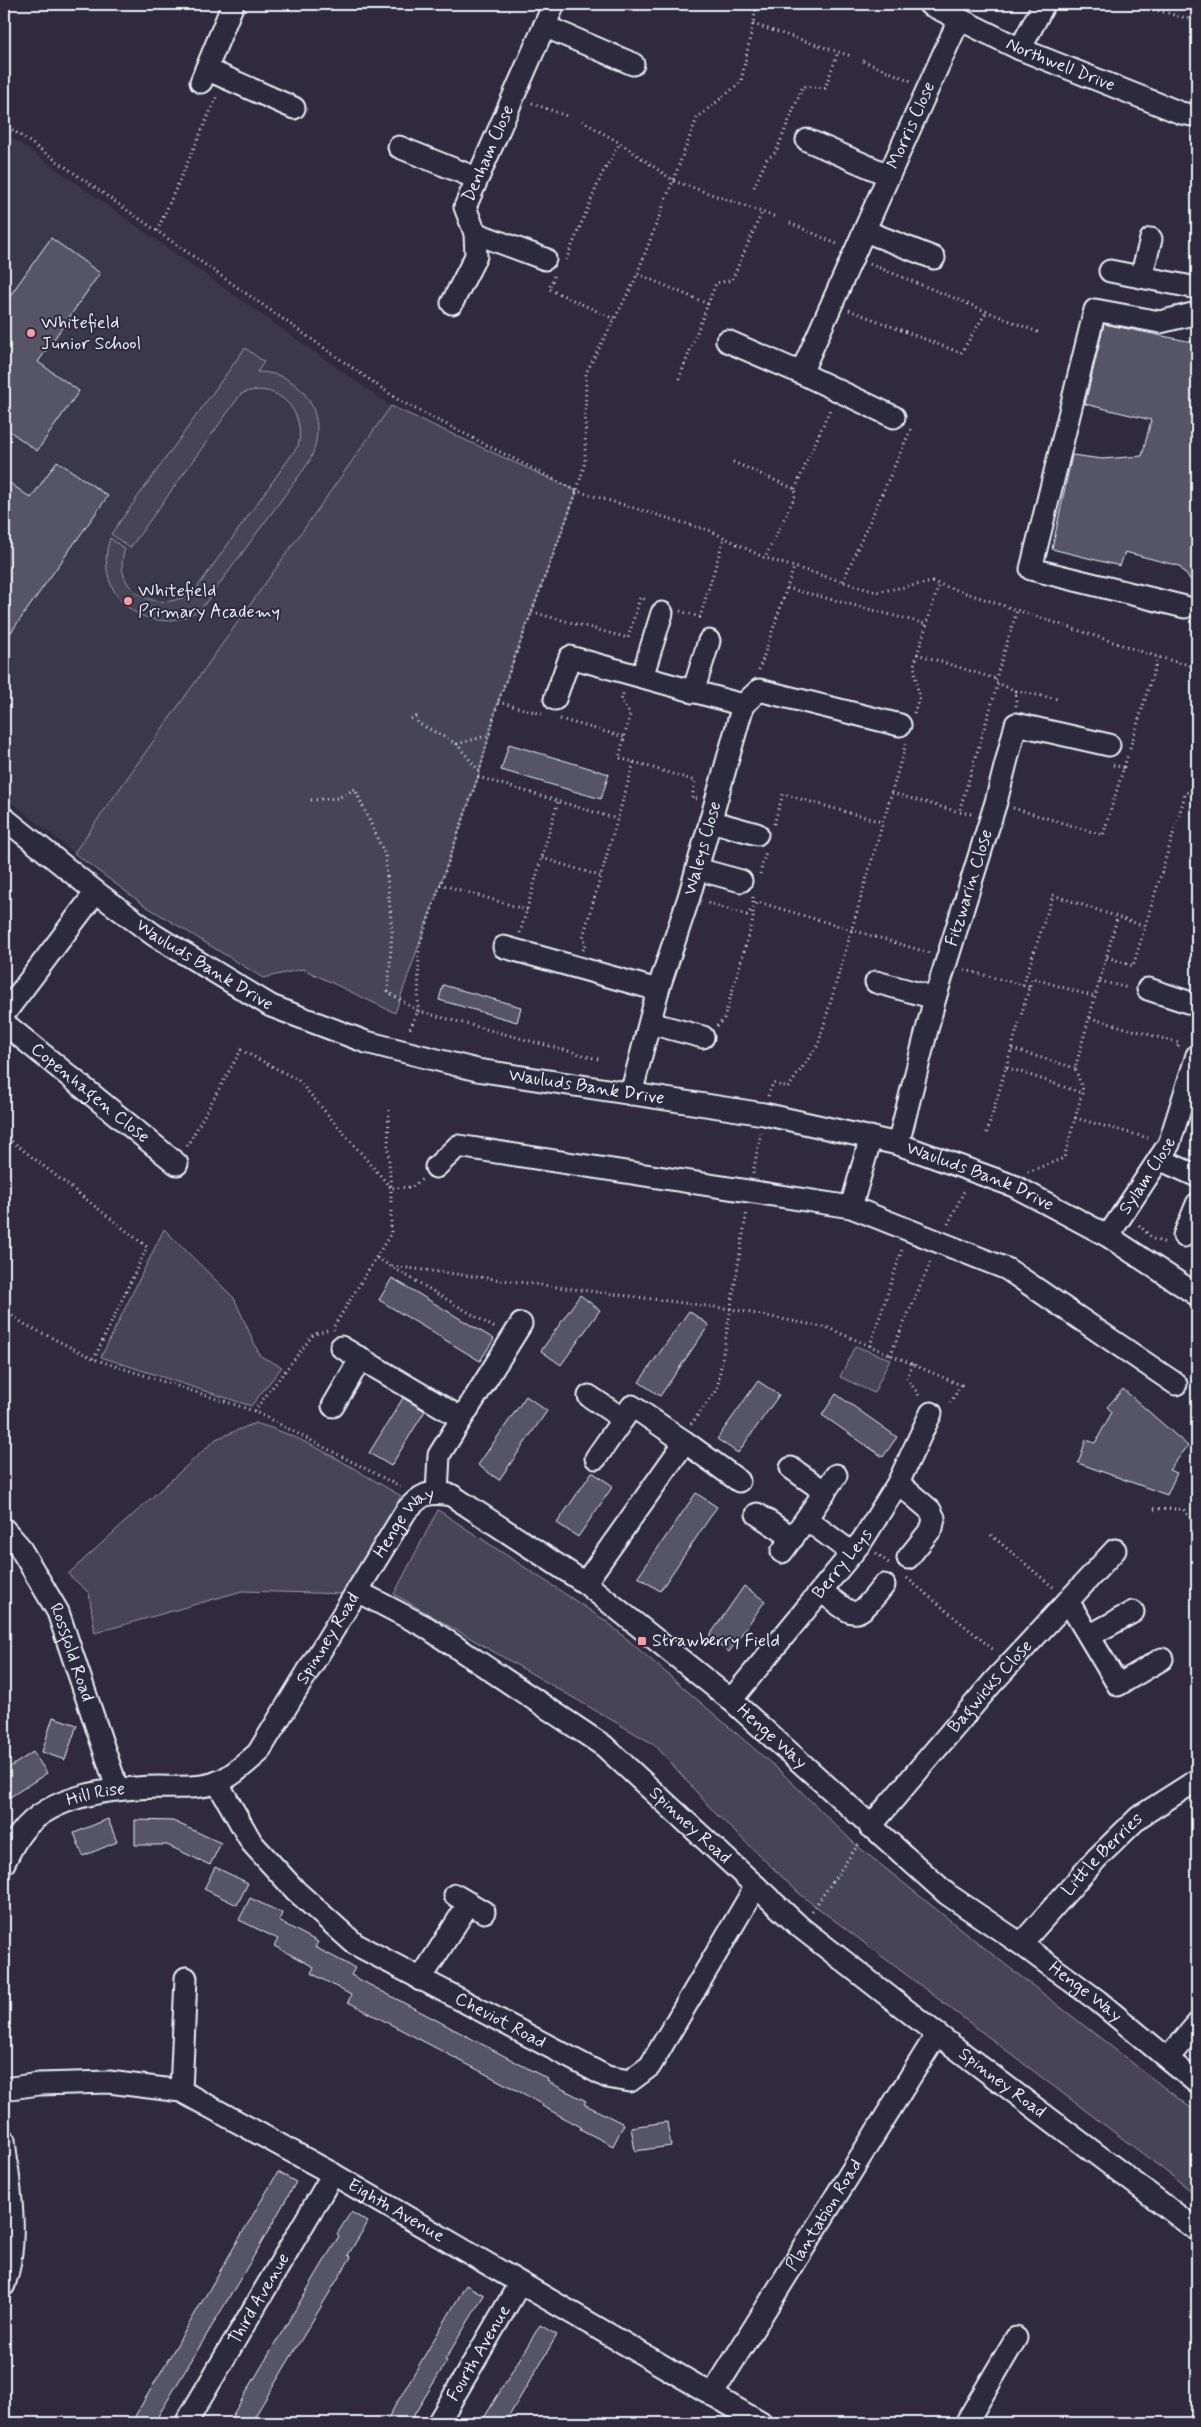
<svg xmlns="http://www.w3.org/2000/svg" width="1201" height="2427" viewBox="0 0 1201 2427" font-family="Mynerve,sans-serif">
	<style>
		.built { fill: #3b3749 }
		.green { fill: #464455; stroke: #979aa6 }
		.building { fill: #575565; stroke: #e8f1f8 }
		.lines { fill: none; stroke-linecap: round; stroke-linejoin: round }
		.minor-casing { stroke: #e8f1f8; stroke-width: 25 }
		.path { stroke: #e8f1f8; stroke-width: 3; stroke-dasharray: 1 4; stroke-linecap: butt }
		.minor { stroke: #2f2a3d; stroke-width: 21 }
		.poi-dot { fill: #ff9aa2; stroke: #2f2a3d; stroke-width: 2 }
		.labels { text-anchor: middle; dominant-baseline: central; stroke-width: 4; stroke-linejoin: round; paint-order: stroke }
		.street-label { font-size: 18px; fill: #e8f1f8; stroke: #2f2a3d }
		.poi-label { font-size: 18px; fill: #e8f1f8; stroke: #2f2a3d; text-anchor: start }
	</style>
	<rect width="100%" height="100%" fill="#2f2a3d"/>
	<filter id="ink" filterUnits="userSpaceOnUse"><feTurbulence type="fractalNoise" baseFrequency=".02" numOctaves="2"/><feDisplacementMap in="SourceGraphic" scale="10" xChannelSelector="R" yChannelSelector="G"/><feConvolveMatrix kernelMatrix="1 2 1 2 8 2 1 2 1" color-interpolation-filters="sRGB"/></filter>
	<g filter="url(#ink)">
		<path class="built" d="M4 132 391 406 74 853 4 796Z"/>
		<path class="green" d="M245 348 264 362 257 372C308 372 332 424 307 465L201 609C149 643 91 596 110 538L125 549C109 593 164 618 196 589L298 446C307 411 276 379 241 394L130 548 111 534Z
			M391 406 577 491 498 702 478 777 395 1013 303 969 263 978 144 905 74 853Z
			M164 1229 234 1298 260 1356 282 1367 251 1406 101 1357Z
			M855 1346 890 1359 874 1393 840 1377Z
			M255 1423C307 1437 355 1470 401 1496L348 1594 242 1591 95 1633 89 1593 68 1574 216 1439Z
			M438 1510 606 1621 779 1770 855 1844 997 1958 1197 2113V2195L801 1895 715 1813 655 1745 394 1594Z"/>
		<path class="building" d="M51 238 100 273 38 362 79 391 37 451 4 427V304Z
			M1104 324 1197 343V588L1179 566 1125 552 1120 566 1052 549 1072 455 1102 459 1142 456 1151 420 1085 404Z
			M57 461 108 496 4 642V479L31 498Z
			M509 744 609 774 601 799 501 770Z
			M443 985 521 1007 517 1022 439 1000Z
			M392 1278 494 1339 480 1361 379 1300Z
			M580 1295 600 1310 561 1365 541 1351Z
			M689 1311 709 1325 660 1396 639 1382Z
			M758 1381 779 1395 738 1453 717 1439Z
			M1123 1389 1188 1446 1169 1470 1177 1473 1167 1495 1078 1463 1086 1440 1095 1443 1112 1412 1107 1407Z
			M836 1394 897 1437 883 1457 822 1415Z
			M526 1396 547 1411 499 1480 478 1465Z
			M403 1398 425 1411 391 1466 369 1453Z
			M592 1472 613 1486 578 1537 557 1523Z
			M696 1493 717 1507 660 1591 638 1577Z
			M744 1586 765 1601 729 1652 708 1638Z
			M53 1717 77 1725 65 1760 42 1752Z
			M33 1752 47 1773 4 1801V1771Z
			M108 1819 117 1842 83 1856 74 1833Z
			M135 1820 173 1821 221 1843 210 1865 167 1845H135Z
			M215 1867 248 1883 237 1905 204 1889Z
			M250 1898 282 1913 279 1921 318 1942 315 1947 355 1968 351 1975 548 2079 547 2081 586 2101 584 2104 624 2124 613 2146 580 2129 581 2127 542 2106 543 2104 348 2002 351 1995 311 1973 314 1967 274 1946 278 1939 239 1920Z
			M667 2122 671 2146 635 2151 631 2127Z
			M278 2172 296 2182 258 2249 154 2423H131Z
			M351 2212 368 2222 348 2255 351 2257 251 2423H239L231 2418 339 2236 337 2234Z
			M466 2285 484 2295 445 2360 447 2361 409 2423H385Z
			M540 2325 557 2335 505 2423H481Z"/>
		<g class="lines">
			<g class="minor-casing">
				<g id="minor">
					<path id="s1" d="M929 4 1020 49 1181 113 1197 116"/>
					<path d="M544 26 633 64"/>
					<path d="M1020 49 1044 4"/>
					<path d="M206 69 294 108"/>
					<path d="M201 82 233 4"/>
					<path d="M807 140 888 175"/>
					<path d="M399 147 476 178"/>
					<path d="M865 231 934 258"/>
					<path d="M475 233 545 259"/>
					<path d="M1110 271 1197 288"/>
					<path d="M1141 277 1151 239"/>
					<path id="s2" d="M452 303 476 256 475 233 465 207 554 4"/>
					<path d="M727 341 801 373 894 417"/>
					<path id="s3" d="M801 373C854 255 905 137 959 20"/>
					<path d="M1185 607 1031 569 1095 310 1160 322 1197 313"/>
					<path d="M642 677 662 613"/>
					<path d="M693 692 709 641"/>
					<path d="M555 699 570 657 743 705"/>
					<path id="s4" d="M4 818 96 892 154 935 271 1006 366 1042 477 1070 764 1114 898 1144 1014 1186 1108 1236 1197 1295"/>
					<path d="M710 821 757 834"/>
					<path d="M697 869 741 881"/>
					<path d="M504 947 658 990"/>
					<path d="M876 982 935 998"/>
					<path d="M1148 989 1197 1005"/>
					<path d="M4 1014 96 892"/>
					<path id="s5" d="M4 1023 177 1164"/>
					<path d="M650 1023 703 1037"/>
					<path id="s6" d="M631 1094 658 990 689 897 743 705 759 690 900 725"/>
					<path id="s7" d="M898 1144 935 998 996 802 1016 724 1109 745"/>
					<path d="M1159 1159 1197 1176"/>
					<path d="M436 1167 458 1146 851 1207 1007 1269 1176 1384"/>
					<path d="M851 1207 871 1137"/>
					<path id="s8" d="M1108 1236 1169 1144 1197 1055"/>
					<path d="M1184 1236 1197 1204"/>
					<path d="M341 1347 461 1418"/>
					<path d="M589 1396 623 1419"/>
					<path d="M333 1406 361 1358"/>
					<path d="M685 1442 739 1481"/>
					<path d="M791 1468 825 1492"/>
					<path d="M898 1483 930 1510 934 1518 932 1528 908 1558"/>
					<path d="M437 1493 439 1455 521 1324"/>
					<path d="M757 1514 793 1538"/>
					<path d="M806 1519 836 1475"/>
					<path id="s9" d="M4 1529 19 1546 58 1612 117 1788"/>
					<path d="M782 1552 806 1519 852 1553"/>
					<path d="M585 1583 685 1442 632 1406 596 1458"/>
					<path id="s10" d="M357 1591 426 1627 604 1746 800 1927 937 2034 1197 2230"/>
					<path d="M821 1591C858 1619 854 1622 884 1585"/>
					<path d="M1068 1601 1118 1685 1162 1659"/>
					<path d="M1089 1636 1133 1612"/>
					<path id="s11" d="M731 1700 862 1541 898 1483 931 1413"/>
					<path id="s12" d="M217 1782 252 1843 296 1891 355 1944 607 2077 630 2081 650 2066 756 1886"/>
					<path id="s13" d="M870 1827 993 1682 1115 1550"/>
					<path id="s14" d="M4 1863C9 1853 14 1842 21 1833 50 1794 114 1788 158 1787 177 1787 200 1789 218 1782 233 1776 246 1763 258 1753L406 1511C422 1494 426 1491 451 1495L585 1583 731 1700 947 1894 1021 1944 1098 2001 1197 2083"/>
					<path d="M455 1895 484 1912"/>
					<path id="s15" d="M1021 1944 1097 1858 1139 1817 1197 1780"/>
					<path d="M420 1980 469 1903"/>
					<path d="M1168 2058 1197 2024"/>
					<path id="s16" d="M4 2089 39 2084 109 2082 181 2091 333 2174 761 2423"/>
					<path d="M181 2091 186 1978"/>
					<path d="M4 2140C9 2186 20 2240 4 2285"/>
					<path id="s17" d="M712 2395 937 2034"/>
					<path id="s18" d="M186 2423 333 2174"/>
					<path id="s19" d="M438 2423 520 2283"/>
					<path d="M966 2423 1016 2338"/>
				</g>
			</g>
			<path class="path" d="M1134 4 1197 21
				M753 24 851 56
				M863 61 911 81
				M532 103 569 117
				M582 121 620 143
				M4 124 400 401 577 491 711 531 765 558 876 592 933 582 1158 657 1197 667
				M754 187 767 159 776 152 803 86 825 88 838 52
				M790 223 837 244
				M157 231 218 94
				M566 260 602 174 620 143 674 181 776 217
				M870 264 1040 333
				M638 274 708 304
				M554 276 549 289 614 319
				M849 310 961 353 987 311
				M679 379 716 283 732 280 762 212
				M733 462 795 489 796 494 765 558
				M795 489 831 407
				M843 581 911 429
				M787 588 926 624
				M680 611 700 617 724 538
				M532 612 628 638 640 598 648 600
				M917 654 996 679
				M759 670 794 567
				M1016 691 1058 699
				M498 702 542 714
				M1016 706V691L995 682 1017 610
				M914 713 919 698 914 665 939 584
				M411 719 416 717 418 723 457 744 479 771
				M560 719 624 737
				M457 744 490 735
				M1130 748 1158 657
				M634 762 695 781 692 798 697 799
				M1113 765 1124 768
				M478 777 617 819
				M892 793 959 812
				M311 800 338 798 355 789 385 855 392 931 388 992 418 1011 410 1029
				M1013 808 1103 835 1128 754
				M971 814 959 812 998 683
				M774 824 783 794 882 822
				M542 858 600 876
				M760 874 766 851
				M440 884 527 910
				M708 903 747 915 758 902 930 953
				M520 933 558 801
				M583 950 586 944 583 937 634 762 619 758 630 714 621 701 624 691
				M1107 957 1133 966 1186 792 1197 795
				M965 970 1030 987
				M1100 981 1128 988
				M1023 985 1053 895 1147 927
				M1090 1018 1179 1043 1178 1047
				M717 1026 724 1019 753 920V897
				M1012 1049 1075 1068
				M598 1059 418 1011 419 946 478 777 498 702 577 491 585 462 586 373 634 282 697 118 741 82 757 4
				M1006 1067 1032 978 1095 997
				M768 1096 773 1083 788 1088 818 1045 906 743
				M389 1110 388 1149 391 1188 412 1187 422 1179
				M1075 1118 1148 1138
				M987 1133 1006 1067 1082 1093
				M4 1135 147 1247 94 1359
				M187 1146 241 1050 298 1080 391 1188V1233L333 1328 334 1330
				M1028 1172 1064 1158 1083 1090 1075 1068 1117 919
				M753 1173 761 1132
				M948 1224 965 1189
				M1139 1225 1153 1239 1166 1243
				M377 1258 495 1328
				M392 1266 731 1309 828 1328 961 1385 949 1405
				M4 1310 24 1324 94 1359 254 1411 401 1487
				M870 1346 903 1247
				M890 1355 932 1259
				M913 1364 907 1378 920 1397
				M254 1411 313 1335 330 1329
				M691 1424 717 1390 747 1211
				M1154 1509H1183L1197 1527
				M991 1535 1054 1588
				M876 1553 889 1563
				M907 1578 995 1651
				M812 1911 860 1842"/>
			<use href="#minor" class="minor"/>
		</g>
	</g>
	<g class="poi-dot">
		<circle cx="31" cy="333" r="5"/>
		<circle cx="128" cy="601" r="5"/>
		<rect x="637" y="1636" width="10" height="10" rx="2.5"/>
	</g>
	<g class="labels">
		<g class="street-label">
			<text stroke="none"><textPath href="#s1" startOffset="145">Northwell Drive</textPath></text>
			<text stroke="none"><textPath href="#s3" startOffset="271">Morris Close</textPath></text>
			<text stroke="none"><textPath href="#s2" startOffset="162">Denham Close</textPath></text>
			<text stroke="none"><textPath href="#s6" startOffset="256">Waleys Close</textPath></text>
			<text stroke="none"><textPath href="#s7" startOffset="266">Fitzwarin Close</textPath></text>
			<text stroke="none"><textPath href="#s4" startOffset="249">Wauluds Bank Drive</textPath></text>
			<text stroke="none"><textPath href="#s4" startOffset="654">Wauluds Bank Drive</textPath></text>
			<text stroke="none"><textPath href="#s5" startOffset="111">Copenhagen Close</textPath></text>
			<text stroke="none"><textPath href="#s8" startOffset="72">Sylam Close</textPath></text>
			<text stroke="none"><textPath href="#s4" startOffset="1059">Wauluds Bank Drive</textPath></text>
			<text stroke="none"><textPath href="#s14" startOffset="568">Henge Way</textPath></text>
			<text stroke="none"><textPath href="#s11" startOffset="176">Berry Leys</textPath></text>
			<text stroke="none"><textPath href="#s14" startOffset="428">Spinney Road</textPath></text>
			<text stroke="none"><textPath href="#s9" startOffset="142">Rossfold Road</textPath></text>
			<text stroke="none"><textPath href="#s13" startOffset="185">Bagwicks Close</textPath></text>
			<text stroke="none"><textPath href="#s14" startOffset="1031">Henge Way</textPath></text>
			<text stroke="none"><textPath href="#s14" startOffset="121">Hill Rise</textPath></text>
			<text stroke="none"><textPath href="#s10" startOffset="409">Spinney Road</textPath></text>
			<text stroke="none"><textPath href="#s15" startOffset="121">Little Berries</textPath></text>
			<text stroke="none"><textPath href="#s14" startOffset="1436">Henge Way</textPath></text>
			<text stroke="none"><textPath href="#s12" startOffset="379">Cheviot Road</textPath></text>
			<text stroke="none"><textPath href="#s10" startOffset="814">Spinney Road</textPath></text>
			<text stroke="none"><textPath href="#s16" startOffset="424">Eighth Avenue</textPath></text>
			<text stroke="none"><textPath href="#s17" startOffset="212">Plantation Road</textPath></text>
			<text stroke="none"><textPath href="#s18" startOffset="144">Third Avenue</textPath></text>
			<text stroke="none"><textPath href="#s19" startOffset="81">Fourth Avenue</textPath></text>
		</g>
		<g class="poi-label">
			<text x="41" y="323">Whitefield<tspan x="41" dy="21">Junior School</tspan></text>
			<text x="138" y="591">Whitefield<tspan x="138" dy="21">Primary Academy</tspan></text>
			<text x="652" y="1641">Strawberry Field</text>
		</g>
	</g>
	<rect width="1201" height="2427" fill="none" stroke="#2f2a3d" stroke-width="20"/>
	<rect x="10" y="10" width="1181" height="2407" fill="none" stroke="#e8f1f8" stroke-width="2" filter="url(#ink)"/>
</svg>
